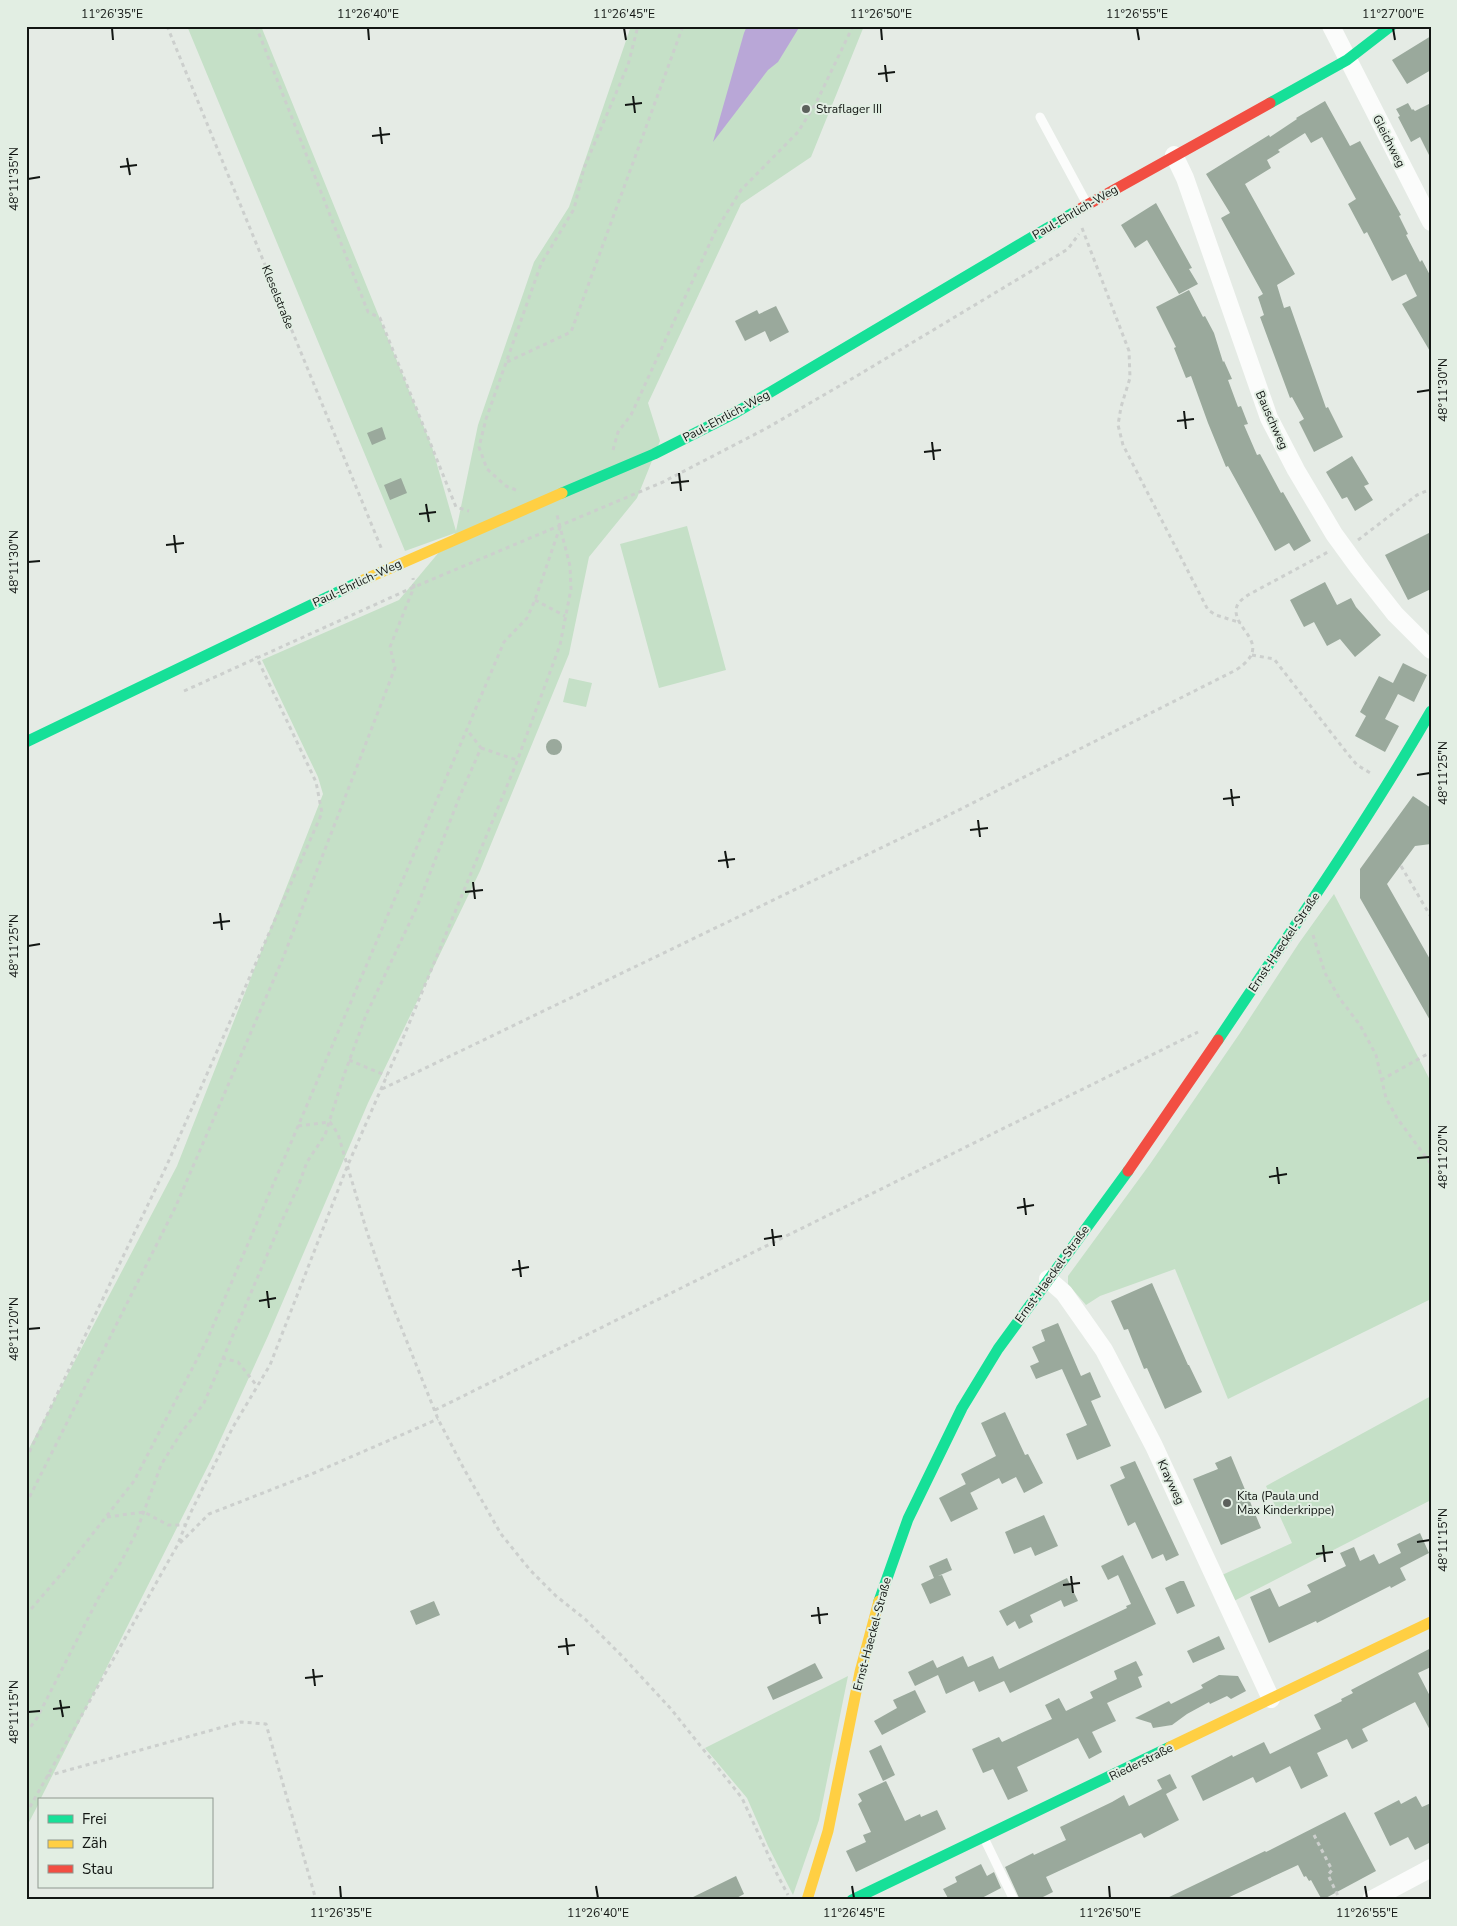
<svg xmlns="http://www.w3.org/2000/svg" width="1457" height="1926" viewBox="0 0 1457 1926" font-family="'Nunito Sans',sans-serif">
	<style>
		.green { fill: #c5e0c7 }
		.water { fill: #b9a7d7 }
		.building { fill: #9aa99c }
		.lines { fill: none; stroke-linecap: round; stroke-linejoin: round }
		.path { stroke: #cccfcd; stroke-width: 3; stroke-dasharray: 4 4; stroke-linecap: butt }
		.lane { stroke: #fbfcfb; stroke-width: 9 }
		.street { stroke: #fbfcfb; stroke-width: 18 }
		.fast { stroke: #16e098; stroke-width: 11 }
		.slow { stroke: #ffcf43; stroke-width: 11 }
		.jam { stroke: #f24e42; stroke-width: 11 }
		.ticks { fill: none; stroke: #121613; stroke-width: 2 }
		.poi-dot { fill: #5c615c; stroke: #e2eee3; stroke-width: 2 }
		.labels { text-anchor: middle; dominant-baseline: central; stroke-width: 4; stroke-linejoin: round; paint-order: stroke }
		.poi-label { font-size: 12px; fill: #121613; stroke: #e2eee3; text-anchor: start }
		.street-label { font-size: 12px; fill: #121613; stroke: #e2eee3 }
		.neatline { fill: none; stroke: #121613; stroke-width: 2 }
		.ticks-label { font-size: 12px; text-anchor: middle; fill: #121613 }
	</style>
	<rect width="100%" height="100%" fill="#e5ebe5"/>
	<path class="green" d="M187 26H261L432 447 456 531 478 425 534 262 569 207 631 26H864L811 157 741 204 648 403 660 441 637 498 589 557 569 654 480 871 368 1103 268 1336 212 1458 40 1800H39V1803L26 1828V1454L177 1166 323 794 318 777 262 660 399 600 455 533 405 551Z
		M687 526 726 670 659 688 620 544Z
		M569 678 592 683 586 707 563 702Z
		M1334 894 1431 1082V1299L1228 1399 1175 1269 1100 1296 1086 1305 1068 1284V1276L1150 1164 1240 1033 1299 943Z
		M1431 1396V1500L1234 1601 1222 1575 1292 1543 1266 1486Z
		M848 1676 819 1820 793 1895 768 1846 747 1798 705 1748Z"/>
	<path class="water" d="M747 26H800L778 62 768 70 713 142 744 33Z"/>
	<path class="building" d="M1431 36V70L1407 84 1392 60Z
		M1325 101 1350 146 1360 141 1401 215 1399 216 1408 234 1406 235 1420 262 1422 260 1431 277V353L1402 304 1417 296 1406 274 1392 281 1367 232 1364 234 1348 204 1356 199 1322 137 1311 143 1305 133 1278 150 1280 152 1267 160 1271 168 1245 184 1295 274 1277 285 1284 308 1290 306 1326 408 1328 407 1343 437 1314 452 1299 422 1304 419 1292 397 1290 398 1260 317 1264 315 1258 297 1263 294 1221 218 1230 213 1206 174 1269 135 1270 137 1297 119 1296 118Z
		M1408 103 1412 110 1413 109 1415 111 1431 103V159L1420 137 1411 142 1398 117 1400 116 1396 109Z
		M1156 203 1192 268 1189 269 1198 284 1179 294 1147 240 1135 248 1121 225Z
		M1189 290 1203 317 1205 316 1214 333 1223 362 1224 361 1232 379 1228 380 1238 407 1241 406 1248 424 1244 425 1257 455 1260 454 1281 493 1283 492 1311 541 1294 551 1289 543 1275 551 1228 466 1226 467 1208 423 1191 376 1186 378 1174 348 1176 347 1156 307Z
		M776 306 789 332 770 342 765 331 745 341 735 321 757 310 759 314Z
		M382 427 386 439 372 445 367 433Z
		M1352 456 1369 484 1364 486 1373 500 1355 511 1347 497 1342 499 1326 472Z
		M401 478 407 493 390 500 384 485Z
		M1431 532V589L1408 600 1385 555Z
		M1325 582 1337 605 1351 598 1356 607 1381 635 1355 657 1340 639 1327 646 1314 622 1304 627 1290 600Z
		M1403 663 1427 675 1414 702 1398 694 1385 719 1399 726 1385 752 1355 736 1366 716 1360 712 1379 676 1393 683Z
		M546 747a8 8 0 1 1 16 0a8 8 0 1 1-16 0Z
		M1413 796 1431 808V844L1415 846 1387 884 1431 961V1022L1360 898V869Z
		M1152 1283 1188 1365H1189L1202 1392 1165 1409 1147 1368 1144 1369 1128 1329 1124 1330 1111 1301Z
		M1058 1323 1081 1376 1090 1372 1101 1397 1091 1401 1111 1446 1077 1460 1066 1434 1087 1425 1062 1369 1036 1379 1030 1366 1039 1362 1032 1347 1045 1341 1041 1330Z
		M1005 1412 1025 1455 1028 1454 1043 1483 1024 1493 1016 1477 1002 1484 999 1478 970 1493 961 1474 996 1456 981 1423Z
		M1231 1456 1261 1528 1221 1545 1193 1479 1218 1469 1215 1463Z
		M1135 1461 1179 1555 1166 1561 1163 1554 1152 1559 1135 1522 1128 1526 1110 1485 1125 1478 1120 1467Z
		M966 1484 978 1509 951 1522 939 1498Z
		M1044 1515 1058 1546 1035 1556 1031 1547 1014 1554 1005 1532Z
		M1420 1533 1429 1553 1400 1568 1406 1580 1391 1588 1390 1586 1317 1623 1316 1621 1269 1643 1250 1597 1270 1588 1279 1607 1311 1592 1307 1585 1346 1566 1340 1553 1354 1547 1360 1561 1374 1554 1379 1564 1401 1553 1397 1544Z
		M1123 1555 1156 1624 1010 1693 1004 1681 979 1692 974 1681 946 1694 938 1675 915 1686 908 1672 933 1660 937 1668 963 1656 968 1667 993 1656 999 1669 1127 1608 1126 1606 1131 1604 1118 1575 1108 1580 1101 1566Z
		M947 1558 952 1570 938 1576 942 1575 951 1595 930 1604 921 1584 934 1578 929 1566Z
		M1067 1578 1078 1601 1064 1607 1061 1600 1030 1615 1033 1622 1019 1629 1015 1621 1007 1626 999 1611Z
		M1180 1581H1184L1195 1606 1177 1614 1165 1588Z
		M434 1601 440 1615 416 1625 410 1611Z
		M1219 1636 1225 1649 1193 1663 1187 1651Z
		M1431 1648V1667L1418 1673 1431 1698V1732L1415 1702 1362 1729 1368 1741 1352 1749 1347 1739 1317 1753 1328 1776 1301 1789 1290 1766 1256 1783 1253 1777 1203 1801 1191 1776 1232 1755 1233 1757 1264 1742 1270 1754 1321 1729 1314 1715 1342 1701 1341 1699 1353 1693 1351 1690Z
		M1136 1661 1143 1675 1138 1677 1142 1687 1107 1703 1116 1721 1092 1732 1102 1752 1089 1759 1078 1738 1017 1767 1028 1791 1008 1800 993 1769 983 1773 972 1749 999 1737 1002 1742 1052 1719 1045 1705 1059 1698 1066 1711 1093 1698 1090 1692 1117 1679 1114 1671Z
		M815 1663 823 1678 773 1700 767 1687Z
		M1219 1675 1238 1676 1246 1691 1231 1699 1227 1696 1210 1704 1209 1702 1187 1714 1172 1725 1153 1728 1151 1723 1135 1718 1169 1701 1171 1704 1203 1688 1201 1685Z
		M915 1690 926 1712 882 1735 874 1721 897 1708 893 1700Z
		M881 1745 895 1775 883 1781 869 1751Z
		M1170 1774 1177 1788 1166 1794 1179 1820 1144 1838 1141 1833 1046 1877 1053 1892 1037 1900H1020L1005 1867 1033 1853 1034 1855 1066 1840 1060 1827 1112 1802 1124 1795 1129 1806 1162 1789 1157 1780Z
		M886 1781 905 1821 920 1814 921 1817 937 1810 946 1829 856 1872 846 1851 866 1842 863 1835 871 1832 858 1804 862 1801 858 1794Z
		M1416 1796 1422 1807 1431 1803V1842L1415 1850 1408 1837 1390 1846 1374 1813 1399 1800 1401 1804Z
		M1345 1812 1376 1871 1322 1900 1311 1880 1309 1881 1306 1876 1304 1877 1298 1865 1223 1900H1163L1265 1851 1266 1852Z
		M981 1864 987 1876 994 1872 1001 1888 978 1900H949L943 1889 957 1882 955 1877Z
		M736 1876 744 1894 733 1900H687Z"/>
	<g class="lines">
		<path class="path" d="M167 26 382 550
			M256 26 368 312 380 318 456 507 469 511
			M1082 228 1129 351 1130 378 1121 407 1118 425 1123 445 1208 610 1216 615 1241 623
			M507 362 571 332 683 26
			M613 450 618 432 631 415 715 232 741 190 798 132 816 103 853 26
			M516 490 506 486 487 469 479 447 486 419 541 264 574 209 584 168 628 65 638 26
			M1358 540 1417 495 1431 489
			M535 600 565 616
			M1252 655 1274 659 1347 753 1357 765 1372 774
			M184 691 414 587 663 482 767 428 860 374 1068 249 1079 234
			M481 748 517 760
			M1401 866 1431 917
			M1313 935 1325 973 1340 999 1360 1025 1376 1055 1386 1098 1397 1118 1431 1164
			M349 1060 387 1076
			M1381 1080 1431 1052
			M382 1089 941 819 1236 670C1277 643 1229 629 1237 606 1239 601 1244 598 1248 595L1328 552
			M298 1126 330 1122 338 1134 367 1232 391 1302 438 1419 464 1469 501 1534 530 1570 556 1596 585 1619 624 1658 671 1709 742 1798 777 1874 788 1895
			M222 1358 238 1362 257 1386
			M435 1410 1198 1032
			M26 1459 166 1167 322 813 316 782 256 656
			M26 1504 175 1208 283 958 395 668 390 647 414 587 413 578
			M107 1517 144 1512 168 1525H186
			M180 1543 209 1514 314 1473 438 1419
			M26 1615 62 1573 134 1481 207 1340 504 642 527 618 535 600 561 524
			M26 1733 37 1718 100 1595 121 1562 136 1533 161 1465 181 1433 204 1403 279 1227 298 1187 307 1162 325 1135 344 1075 366 1015 417 907 459 798 481 748 468 731
			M47 1776 241 1722 266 1724 316 1900
			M26 1814 177 1546 190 1514 233 1427 270 1365 347 1167 399 1048 516 764 560 645 571 589 570 566 557 515
			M1314 1835 1332 1870 1328 1875 1340 1900"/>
		<path class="lane" d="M1040 117 1087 204
			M984 1838 1014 1900"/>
		<path class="street" d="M1331 26 1431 222
			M1174 155 1185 178 1269 418 1296 470 1334 534 1358 567 1395 614 1431 650
			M1048 1279 1064 1293 1104 1350 1154 1446 1271 1699
			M1371 1900 1431 1868"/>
		<path class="fast" d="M1270 103 1347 60 1391 26
			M562 493 654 454 735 413 1078 210
			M26 742 361 581
			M1218 1040C1291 931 1366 824 1431 711
			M879 1601 908 1519 962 1408 998 1349 1128 1171
			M852 1900 1170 1747"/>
		<path class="slow" d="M361 581 562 493
			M1170 1747 1431 1622
			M807 1900 828 1831 860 1672 879 1601"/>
		<path class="jam" d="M1078 210 1270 103
			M1128 1171 1218 1040"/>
	</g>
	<path class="ticks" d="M112 28 113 40M368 28 369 40M624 28 626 40M881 28 882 40M1137 28 1139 40M1393 28 1395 40M885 65 887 82M878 74 895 72M633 96 635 113M625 105 642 103M380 127 382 144M372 136 390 134M127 158 130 175M120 167 137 165M28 179 40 177M1417 392 1430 390M1184 411 1186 429M1177 421 1194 419M932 442 934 460M924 452 941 450M679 473 681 491M671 483 689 481M426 504 429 522M419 514 436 512M174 535 176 553M166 545 184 543M28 562 40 561M1417 775 1430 773M1231 789 1233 806M1223 799 1240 797M978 820 980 837M970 830 988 828M725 851 728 868M718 861 735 859M473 882 475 899M465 892 483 890M220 913 222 930M213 923 230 921M28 946 40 944M1417 1158 1430 1157M1277 1167 1279 1184M1269 1177 1287 1174M1024 1198 1026 1215M1017 1208 1034 1205M772 1229 774 1246M764 1239 782 1236M519 1260 521 1277M512 1270 529 1267M267 1291 269 1308M259 1301 276 1298M28 1329 40 1328M1417 1542 1430 1540M1323 1545 1325 1562M1316 1554 1333 1552M1071 1576 1073 1593M1063 1585 1080 1583M818 1607 820 1624M811 1616 828 1614M566 1638 568 1655M558 1647 575 1645M313 1669 315 1686M305 1678 323 1676M60 1700 63 1717M53 1709 70 1707M28 1712 40 1711M340 1886 341 1898M596 1886 598 1898M852 1886 854 1898M1109 1886 1110 1898M1365 1886 1367 1898"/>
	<g class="poi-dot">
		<circle cx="806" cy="109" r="5"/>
		<circle cx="1227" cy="1503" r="5"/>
	</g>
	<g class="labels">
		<g class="poi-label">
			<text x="816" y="109">Straflager III</text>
			<text x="1237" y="1496">Kita (Paula und<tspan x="1237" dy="14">Max Kinderkrippe)</tspan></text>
		</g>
		<g class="street-label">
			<text transform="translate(1389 141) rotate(63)">Gleichweg</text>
			<text transform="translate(1075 212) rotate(-30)">Paul-Ehrlich-Weg</text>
			<text transform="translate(278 297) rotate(68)">Kleselstraße</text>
			<text transform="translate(726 416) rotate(-28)">Paul-Ehrlich-Weg</text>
			<text transform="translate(1272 420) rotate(66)">Bauschweg</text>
			<text transform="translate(357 583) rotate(-25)">Paul-Ehrlich-Weg</text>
			<text transform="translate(1284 942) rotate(-56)">Ernst-Haeckel-Straße</text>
			<text transform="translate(1052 1274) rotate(-54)">Ernst-Haeckel-Straße</text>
			<text transform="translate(1171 1482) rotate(65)">Krayweg</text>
			<text transform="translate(872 1634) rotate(-75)">Ernst-Haeckel-Straße</text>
			<text transform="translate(1141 1762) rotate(-26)">Riederstraße</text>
		</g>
	</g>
	<rect width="1457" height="1926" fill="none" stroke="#e2eee3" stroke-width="55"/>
	<rect x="38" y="1798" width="175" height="90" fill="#e2eee3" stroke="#8f9890"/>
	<rect x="48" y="1815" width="25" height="8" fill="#16e098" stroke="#8f9890"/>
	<text x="82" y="1824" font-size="15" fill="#121613">Frei</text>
	<rect x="48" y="1840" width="25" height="8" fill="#ffcf43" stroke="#8f9890"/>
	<text x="82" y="1848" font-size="15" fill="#121613">Zäh</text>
	<rect x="48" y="1865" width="25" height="8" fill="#f24e42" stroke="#8f9890"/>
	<text x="82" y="1874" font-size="15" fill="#121613">Stau</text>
	<rect x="28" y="28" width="1402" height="1870" class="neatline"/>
	<g class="ticks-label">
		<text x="112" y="18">11°26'35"E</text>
		<text x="368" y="18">11°26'40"E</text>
		<text x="624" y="18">11°26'45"E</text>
		<text x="881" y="18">11°26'50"E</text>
		<text x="1137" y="18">11°26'55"E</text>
		<text x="1393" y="18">11°27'00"E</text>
		<text transform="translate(14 179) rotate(-90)" y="4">48°11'35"N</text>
		<text transform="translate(1443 390) rotate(-90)" y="4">48°11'30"N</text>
		<text transform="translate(14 562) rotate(-90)" y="4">48°11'30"N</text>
		<text transform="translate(1443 773) rotate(-90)" y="4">48°11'25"N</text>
		<text transform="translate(14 946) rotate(-90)" y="4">48°11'25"N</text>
		<text transform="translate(1443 1157) rotate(-90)" y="4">48°11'20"N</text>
		<text transform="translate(14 1329) rotate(-90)" y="4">48°11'20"N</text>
		<text transform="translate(1443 1540) rotate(-90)" y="4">48°11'15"N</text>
		<text transform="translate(14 1712) rotate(-90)" y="4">48°11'15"N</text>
		<text x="341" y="1917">11°26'35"E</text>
		<text x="598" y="1917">11°26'40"E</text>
		<text x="854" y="1917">11°26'45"E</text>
		<text x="1110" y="1917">11°26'50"E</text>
		<text x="1367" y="1917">11°26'55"E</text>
	</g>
</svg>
